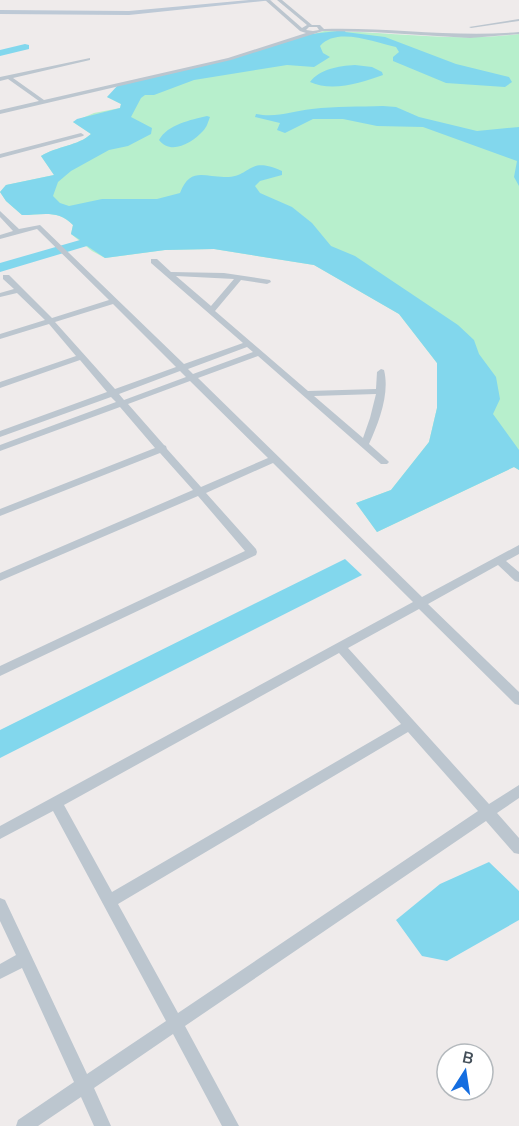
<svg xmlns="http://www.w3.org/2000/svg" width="519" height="1126" viewBox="0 0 519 1126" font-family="'Nunito Sans',sans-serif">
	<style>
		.green { fill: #b7efcc }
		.water { fill: #82d7ed }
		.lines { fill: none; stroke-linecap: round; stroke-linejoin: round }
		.river { fill: #82d7ed; fill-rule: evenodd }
		.street { fill: #bcc6cf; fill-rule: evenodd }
		.secondary { fill: #bdc9d6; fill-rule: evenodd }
	</style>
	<rect width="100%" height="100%" fill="#efebeb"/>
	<path class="green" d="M324 31C389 31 454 43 519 34V470L514 467 377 532 356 503 391 490 429 442 437 408V363L399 314 314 265 214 249 165 250 105 258 92 251 71 234 73 225C58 209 41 215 22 215L6 201 0 192 6 185 54 175 41 156C57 146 78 146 91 134L73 122 94 113 120 108 121 104 107 97Z"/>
	<path class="water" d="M346 30 345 32 385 37 456 64 509 77 512 82 505 87 446 83 393 61V57L399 52 396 47C376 43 337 26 320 46L323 53 330 57 314 67 287 65 194 80 154 95H145L141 98 131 117 152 128 151 134 128 146 109 150 71 171 58 182 53 196 60 203 69 206 102 199H157L180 193C190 167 204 177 224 177 252 178 246 155 282 171V175L260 181 255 186 260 193 292 207 312 223 331 246 355 256 458 325 474 340 479 354 496 377 500 399 493 414 519 450V470L514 467 377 532 356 503 391 490 429 442 437 408V363L399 314 314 265 214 249 165 250 105 258 87 246 0 272V263L80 240 71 234 73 225C58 209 41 215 22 215L6 201 0 192 6 185 54 175 41 156C57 146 78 146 91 134L73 122 77 119 120 108 121 104 107 97 118 85 230 59 311 34Z
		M355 65 372 67 382 72 383 75C361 83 332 92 310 82 320 69 338 66 355 65Z
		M383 106 396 107 419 117 477 131 519 127V186L514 177 517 161 423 127 377 126 343 119H313L285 133 277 130 280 123 255 117 256 114C278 118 291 111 312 109 336 106 360 107 383 106Z
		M207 116 210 117C208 122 207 127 203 131 193 142 171 156 159 140 168 124 191 120 207 116Z
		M345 559 362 575 0 758V730Z
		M489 862 519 891V920L447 961 422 956 396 920 440 884Z"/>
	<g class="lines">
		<path class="river" d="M25 44 29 45V49L0 56V50Z"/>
		<path class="street" d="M265 0H270L302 28 307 25 277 0H282L312 25H320L324 29C389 27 454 38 519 32V34L470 38 372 32 323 31 231 60 0 114V110L39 101 8 79 0 81V77L90 58V60L13 78 44 100 228 58 306 33 300 31ZM309 27H317L319 30 313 31 306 30Z
			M519 19V21L471 28 469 27Z
			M81 133 84 135 83 136 0 158V154Z
			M0 211 19 229 40 225 184 364 243 343 151 263V259H157L171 272 224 273 270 280 271 282 267 284 241 280 215 311 308 391 376 389 377 372 381 369 384 370C390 393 379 422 369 444L387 460 389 462 387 464H381L258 356 198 378 422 597 519 545V554L506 561 519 572V582L515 581 498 565 428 604 519 692V705L515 704 419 609 348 648 489 804 519 785V798L497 813 519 838V854L514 853 486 821 185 1026 239 1126H222L173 1034 94 1088 111 1126H94L81 1097 38 1126H16L18 1120 74 1082 22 968 0 979V964L16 955 0 921V898L5 900 87 1074 166 1021 53 811 0 839V826L413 602 273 463 206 493 256 549 257 552 256 555 0 676V666L245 551 198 496 0 581V573L193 490 160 453 0 516V509L155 448 120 407 0 451V445L116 402 111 397 0 437V431L107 392 80 360 0 388V382L76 356 49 324 0 339V334L45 320 17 293 0 297V293L14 289 3 279V275H9L52 318 109 300 37 229 0 239V235L13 231 0 217ZM176 276 234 279 211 306ZM113 304 176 367 115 389 55 322ZM247 347 253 352 193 374 188 369ZM180 371 186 377 124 400 119 394ZM190 381 268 458 201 487 167 449 166 446 164 445 128 404ZM376 394 370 418 363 438 314 396ZM339 653 401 724 112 892 64 805ZM408 732 478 811 178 1013 118 904Z"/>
		<path class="secondary" d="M249 0H273L129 15 0 14V10L129 11Z"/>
	</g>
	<g transform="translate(465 1072) rotate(12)"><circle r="28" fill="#ffffff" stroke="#b4b9bd" stroke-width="1.5"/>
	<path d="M0-4.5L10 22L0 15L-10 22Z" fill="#146de0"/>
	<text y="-9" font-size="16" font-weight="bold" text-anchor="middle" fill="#444f59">B</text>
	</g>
</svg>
